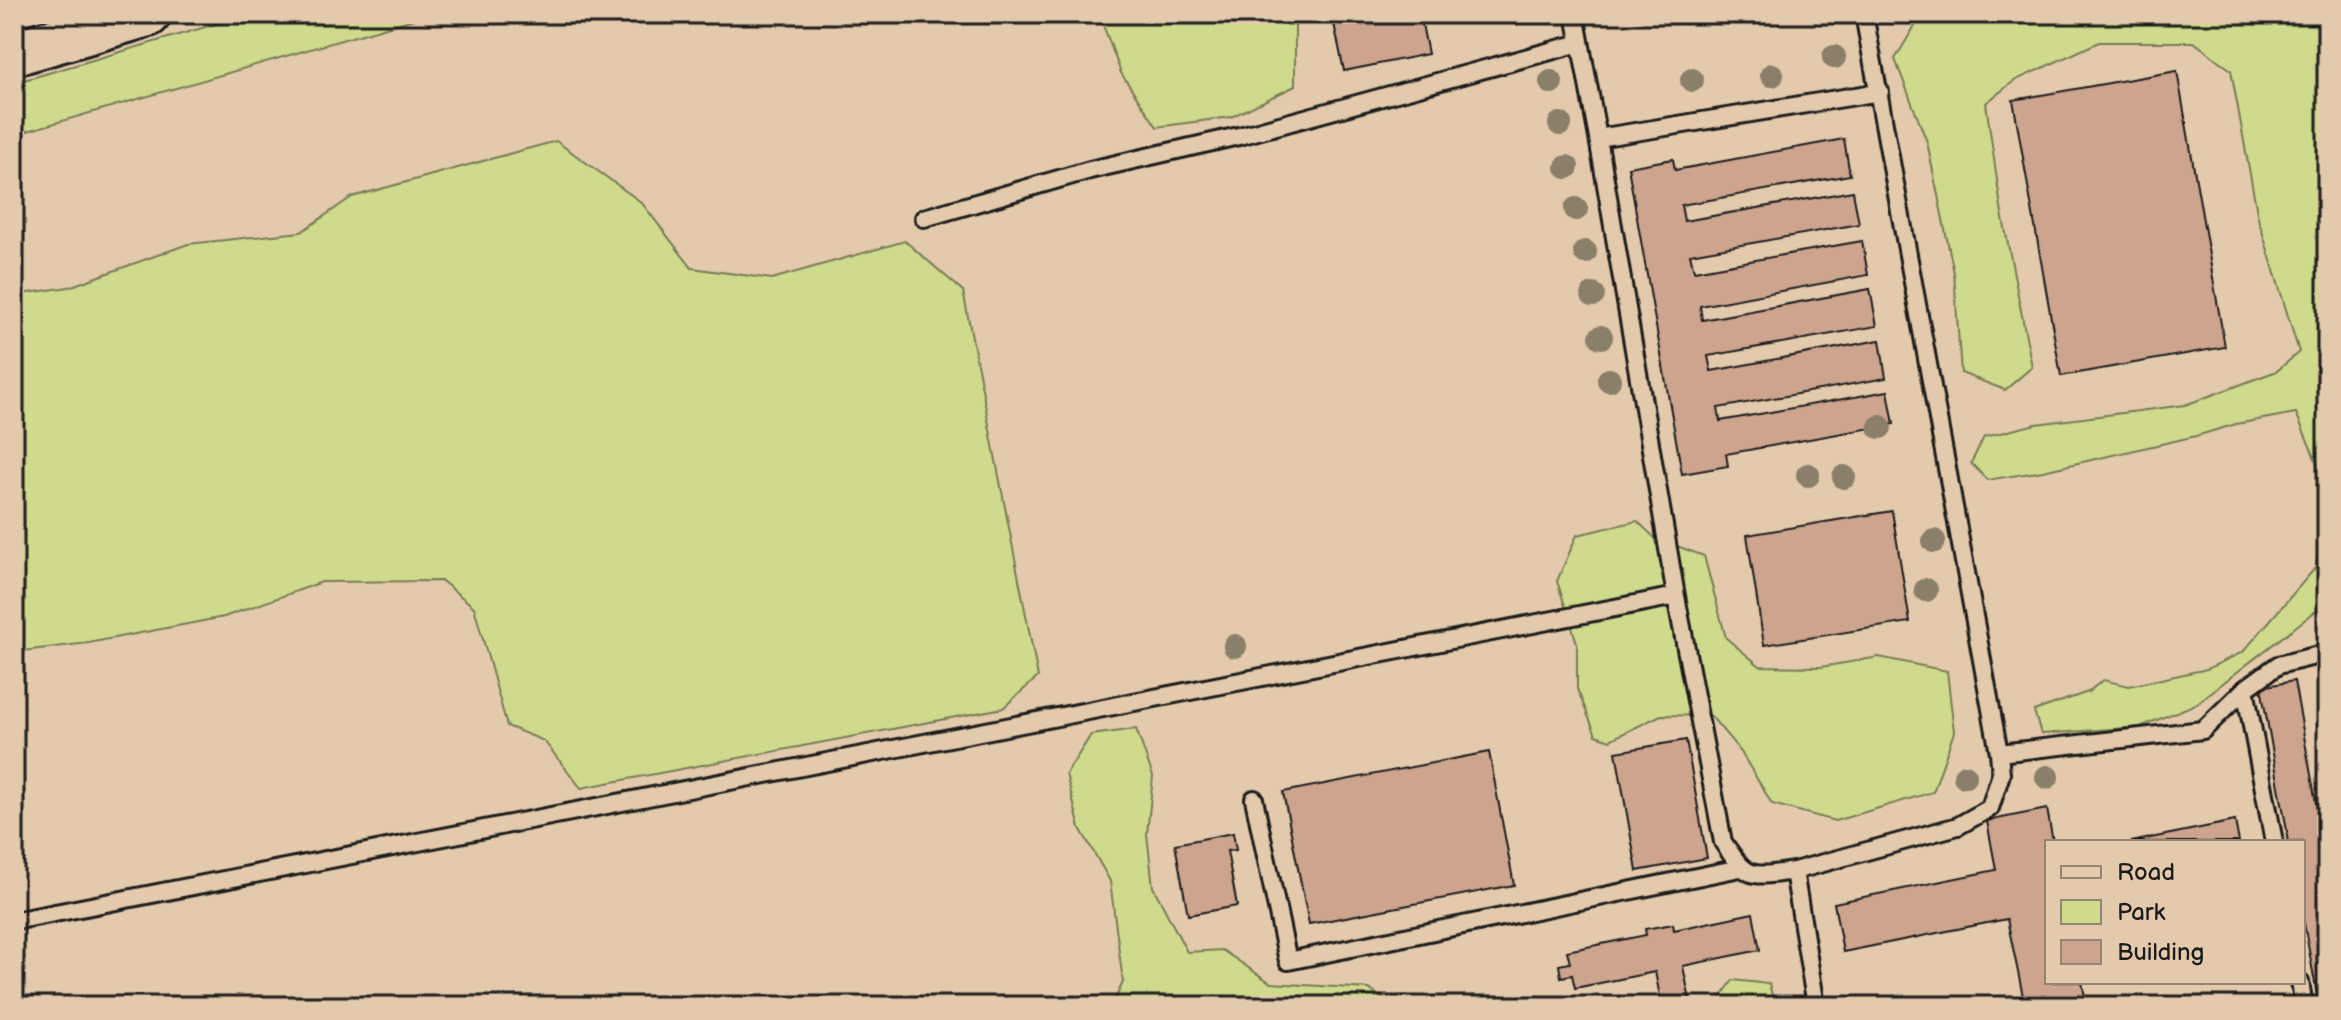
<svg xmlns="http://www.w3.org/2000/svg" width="2341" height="1020" viewBox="0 0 2341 1020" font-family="'Balsamiq Sans',sans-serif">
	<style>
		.green { fill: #cfda8d; stroke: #767b54; stroke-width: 2 }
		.building { fill: #cda48d; stroke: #1c1c1c; stroke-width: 2 }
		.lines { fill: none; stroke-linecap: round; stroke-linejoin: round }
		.lane-casing { stroke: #1c1c1c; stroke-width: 22 }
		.secondary-casing { stroke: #1c1c1c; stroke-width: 50 }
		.lane { stroke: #e4caac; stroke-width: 16 }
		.secondary { stroke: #e4caac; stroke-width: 44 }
		.tree { fill: #8a7f69 }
	</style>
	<rect width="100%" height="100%" fill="#e4caac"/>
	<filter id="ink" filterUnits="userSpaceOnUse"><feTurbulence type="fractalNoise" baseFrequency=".0125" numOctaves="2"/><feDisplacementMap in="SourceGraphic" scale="16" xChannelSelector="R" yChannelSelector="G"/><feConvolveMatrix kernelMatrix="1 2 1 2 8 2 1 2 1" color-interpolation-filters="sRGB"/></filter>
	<g filter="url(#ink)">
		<path class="green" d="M250 14H431L14 135V83Z
			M1099 14H1295V86L1231 117 1157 127 1121 73Z
			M1922 14H2327V608L2321 607 2196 704 2140 727 2041 734 2034 711 2088 692 2103 680 2129 686 2207 669 2243 652 2316 567 2325 482 2296 413 2236 424 2196 436 2043 471 1987 480 1971 463 1984 437 2036 424 2185 405 2277 371 2299 352 2258 218 2231 70 2194 42H2099L2014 81 1986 103 2001 208 2032 367 2005 390 1961 373 1954 273 1927 142 1895 59Z
			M556 141 641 202 692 268 772 279 905 241 963 291 1038 677 1003 708 581 788 544 741 507 726 474 607 442 581 322 582 224 617 88 643 14 652V295L69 287 188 244 301 232 352 197Z
			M1637 521 1655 538 1704 556 1726 638 1760 666 1821 667 1879 657 1947 671 1954 732 1933 792 1835 821 1772 804 1741 752 1711 716 1661 715 1610 740 1596 735 1577 689V643L1557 581 1577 535Z
			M1136 729 1153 776 1147 834 1153 887 1187 952 1222 950 1271 983 1369 989 1393 1006H1112L1123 982 1110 881 1080 828 1066 774 1091 735Z
			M1733 980 1769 984 1775 1006H1715Z"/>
		<path class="building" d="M1332 14H1420L1428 54 1344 71Z
			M2177 71 2225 347 2061 376 2013 100Z
			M1844 139 1850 175 1681 205 1684 221 1853 191 1859 224 1690 254 1694 271 1862 241 1868 275 1700 306 1702 320 1870 289 1877 326 1708 356 1711 371 1880 340 1886 378 1718 408 1720 421 1888 391 1894 424 1726 454 1728 466 1682 474 1628 167 1673 159 1675 170Z
			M1892 511 1910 622 1764 645 1747 535Z
			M2294 681 2327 863V1003L2319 1005 2303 918V842H2289L2261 687Z
			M1686 740 1707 858 1637 871 1616 752Z
			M1489 752 1514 885 1309 924 1283 792Z
			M2047 809 2053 842H2047V982H2082L2087 1006H2025L2007 919 1843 952 1834 903 1996 870 1987 821Z
			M2235 821 2239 842H2131Z
			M1233 833 1236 850 1227 851 1237 906 1188 915 1175 844Z
			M1753 913 1760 950 1683 966 1691 1005 1662 1006 1655 972 1575 988 1572 975 1561 977 1559 965 1570 963 1567 951 1646 935 1645 929 1673 924 1674 930Z"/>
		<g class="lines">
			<g class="lane-casing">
				<path id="lane" d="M1575 14 1598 138 1880 92
					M1598 138 1676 596
					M924 218 1090 170 1243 135 1580 43
					M2245 689 2278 665 2327 653
					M1999 753 2203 730 2245 689 2274 842
					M1254 799 1288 961 1740 868
					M1794 871 1958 826 1990 808 2001 774 1999 753 1864 14
					M14 921 1676 596 1723 842C1748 880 1750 877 1794 871L1816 1006
					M2300 982 2304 1006"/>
			</g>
			<g class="secondary-casing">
				<path id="secondary" d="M14 53 148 14"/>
			</g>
			<use href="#lane" class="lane"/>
			<use href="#secondary" class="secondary"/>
		</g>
		<g class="tree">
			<circle cx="1834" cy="57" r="12"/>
			<circle cx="1772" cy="75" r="12"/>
			<circle cx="1692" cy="80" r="12"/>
			<circle cx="1551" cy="82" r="12"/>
			<circle cx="1560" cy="124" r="12"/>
			<circle cx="1567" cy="167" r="12"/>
			<circle cx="1576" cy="209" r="12"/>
			<circle cx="1585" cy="252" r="12"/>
			<circle cx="1593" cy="295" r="12"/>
			<circle cx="1601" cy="337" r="12"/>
			<circle cx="1609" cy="380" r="12"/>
			<circle cx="1880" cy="427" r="12"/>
			<circle cx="1808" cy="475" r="12"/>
			<circle cx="1844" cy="477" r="12"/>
			<circle cx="1934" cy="541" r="12"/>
			<circle cx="1926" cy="590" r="12"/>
			<circle cx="1235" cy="646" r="12"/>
			<circle cx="1965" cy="776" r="12"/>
			<circle cx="2047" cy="777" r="12"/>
		</g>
	</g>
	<rect width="2341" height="1020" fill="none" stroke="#e4caac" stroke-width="48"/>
	<rect x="24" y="24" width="2293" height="972" fill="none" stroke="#1c1c1c" stroke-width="3" filter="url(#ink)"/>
	<rect x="2045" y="840" width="260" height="144" fill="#e4caac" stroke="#948472" stroke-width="2"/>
	<rect x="2061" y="866" width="40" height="12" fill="#e4caac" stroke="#948472" stroke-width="2"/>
	<text x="2117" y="880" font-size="24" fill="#1c1c1c">Road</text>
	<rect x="2061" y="900" width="40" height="24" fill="#cfda8d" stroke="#948472" stroke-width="2"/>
	<text x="2117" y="920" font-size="24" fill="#1c1c1c">Park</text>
	<rect x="2061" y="940" width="40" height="24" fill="#cda48d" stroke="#948472" stroke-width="2"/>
	<text x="2117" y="960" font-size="24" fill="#1c1c1c">Building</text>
</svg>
